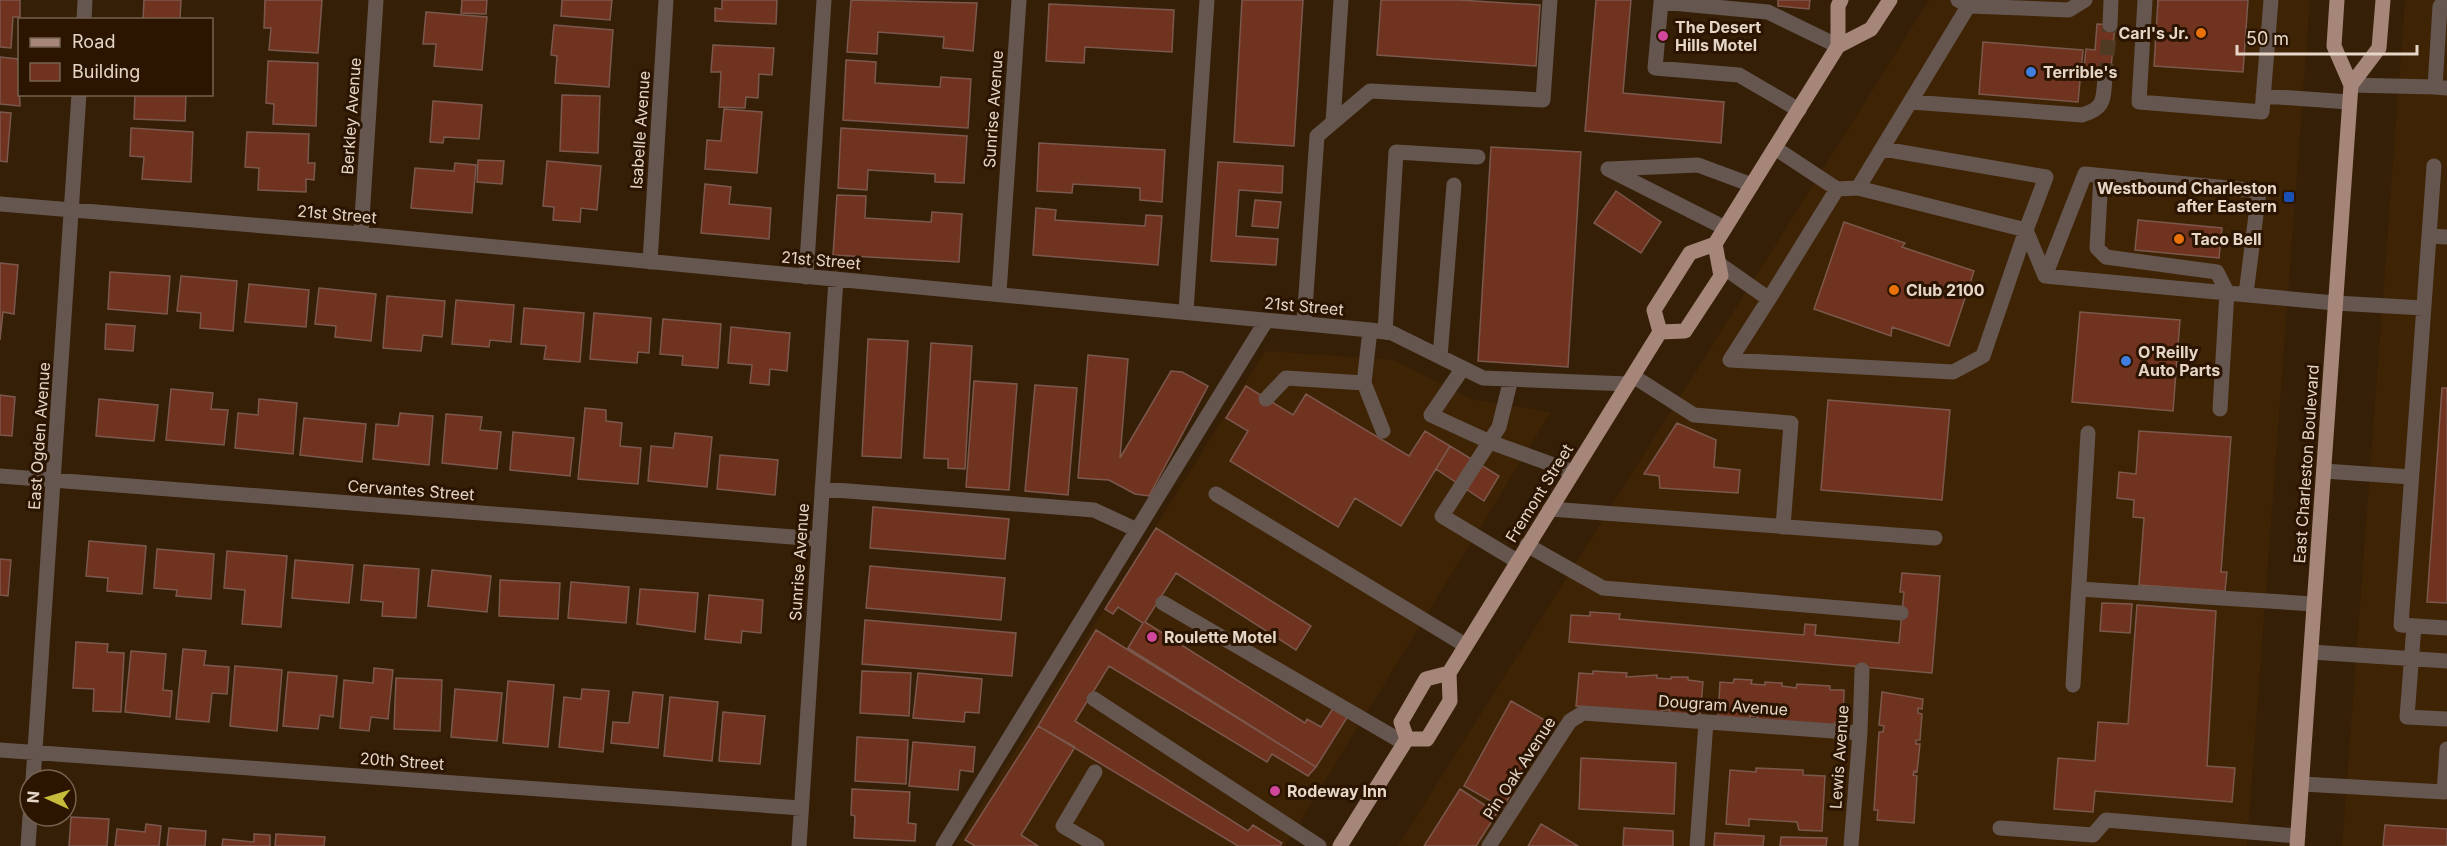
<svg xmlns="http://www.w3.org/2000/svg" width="2447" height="846" viewBox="0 0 2447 846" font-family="Inter,sans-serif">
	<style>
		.built { fill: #3e2304 }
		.building { fill: #703320; stroke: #7b584d; stroke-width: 1.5 }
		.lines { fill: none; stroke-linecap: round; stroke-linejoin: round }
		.minor-tunnel { stroke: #4f3a24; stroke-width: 15; stroke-dasharray: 15 8; stroke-linecap: butt }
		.minor { stroke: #655650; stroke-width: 15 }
		.major { stroke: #a58679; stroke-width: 15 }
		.food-dot { fill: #e8710a; stroke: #2b1500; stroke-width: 2 }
		.hotel-dot { fill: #d1479c; stroke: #2b1500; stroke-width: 2 }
		.shop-dot { fill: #3f7fe0; stroke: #2b1500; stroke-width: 2 }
		.transit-dot { fill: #1a4fb4; stroke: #2b1500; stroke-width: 2 }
		.labels { text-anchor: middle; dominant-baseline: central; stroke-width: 6; stroke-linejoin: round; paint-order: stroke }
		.poi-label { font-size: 16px; font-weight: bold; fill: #e5d6c8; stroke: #2b1500; text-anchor: start }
		.street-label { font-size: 16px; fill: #e5d6c8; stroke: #2b1500 }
	</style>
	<rect width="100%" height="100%" fill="#351f07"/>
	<path class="built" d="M1929 0H2310L2247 846H1398Z
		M2405 0H2447V846H2342Z
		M1265 351 1394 360 1471 399 1551 412 1285 846H956Z"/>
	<path class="building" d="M0 0H20V17H13L11 48 0 47Z
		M144 0H181L180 20H143Z
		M265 0H322L318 53 269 50 271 28H264Z
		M462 0H487L486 14 461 13Z
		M562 0H612L610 20 561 16Z
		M722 0H777L776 24 715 21V8L722 9Z
		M851 0 977 3 973 51 943 48 944 37 878 32 877 54 847 52Z
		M1242 0H1303L1294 146 1234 142Z
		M1381 0H1459L1540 5 1536 66 1377 55Z
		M1596 0H1631L1623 93 1724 102 1721 143 1585 131Z
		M1778 0H1810L1809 9 1778 6Z
		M2158 0H2248L2243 72 2154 66Z
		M1049 4 1174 10 1172 52 1085 47 1084 63 1046 61Z
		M426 12 487 17 482 70 434 66 436 44H423Z
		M2097 24 2115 25 2110 79 2083 76 2086 49 2095 50Z
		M554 25 613 30 609 87 555 83 557 56 551 55Z
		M1983 42 2083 50 2078 102 1979 94Z
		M713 45 774 48 772 75 759 74 758 98 746 97 745 108 719 107 721 72H711Z
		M0 57 18 59 20 106 0 104Z
		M846 60 876 62 875 83 940 87 941 77 971 79 968 128 843 120Z
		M268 61 318 63 316 126 273 124 274 104 266 103Z
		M135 94H186L185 121 134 119Z
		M562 95 600 96 598 153 560 151Z
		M433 101 482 105 479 139 444 137 443 143 430 142Z
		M724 109 762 112 757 173 705 169 707 140 721 141Z
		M0 112 11 113 7 162 0 161Z
		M131 128 193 132 191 182 142 179 144 157 130 156Z
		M841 128 967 136 964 183 935 182V174L868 170 867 190 838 188Z
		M247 132 309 134 308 163H315L314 180 306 179V192L258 190 259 168 245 167Z
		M1039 143 1165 150 1162 202 1140 200V188L1073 184 1072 193 1037 191Z
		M1491 147 1581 152 1568 367 1478 361Z
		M478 160 504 161 502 184 477 182Z
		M547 161 601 166 597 210 581 208 580 222 553 220 554 207 543 206Z
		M1218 162 1283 166 1282 193 1239 190 1236 236 1278 239 1276 265 1211 261Z
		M455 163 476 165 472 213 411 208 415 168 454 171Z
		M705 184 731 187 729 204 771 208 769 239 701 233Z
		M1616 191 1661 222 1641 253 1594 223Z
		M837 195 866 196 865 218 931 222 932 212 962 214 959 262 833 255Z
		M1255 200 1281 202 1278 228 1252 226Z
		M1036 208 1056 210 1055 220 1145 226 1146 215 1162 216 1158 265 1033 255Z
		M2138 220 2222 228 2219 258 2135 250Z
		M1844 222 1905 243 1902 247 1974 271 1949 346 1892 327 1891 336 1814 309Z
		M0 263 18 265 14 314 3 312 0 340Z
		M110 272 170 276 167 314 108 309Z
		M181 276 237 281 233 331 200 328 201 313 177 311Z
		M249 284 309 290 306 327 245 322Z
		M319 288 376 294 371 341 335 337 336 326 315 324Z
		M387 296 445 301 442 337 423 335 421 351 383 348Z
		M456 300 514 305 511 342 490 340 489 347 452 344Z
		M524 308 584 313 580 362 544 359 546 346 521 344Z
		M2080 312 2180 320 2173 411 2072 402Z
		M594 313 651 318 649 353 638 352 637 363 590 359Z
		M663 319 721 324 718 368 682 365 683 356 660 354Z
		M106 324 135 326 133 351 105 349Z
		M731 327 790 333 787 371 770 369 769 385 750 383 752 365 728 363Z
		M868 339 908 341 901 458 862 456Z
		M931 343 972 346 965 469 948 468V459L924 458Z
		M1088 355 1128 359 1120 458 1171 371 1182 372 1208 386 1149 496 1135 494 1109 480 1078 478Z
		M974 381 1017 384 1009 490 966 487Z
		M1035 385 1077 388 1068 495 1025 491Z
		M1246 386 1293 415 1306 394 1409 456 1425 431 1450 446 1401 526 1355 498 1338 527 1230 461 1248 431 1226 418Z
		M2442 388H2447V603L2427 602Z
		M171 389 213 393 211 409 228 410 224 445 166 440Z
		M0 395 15 397 12 436 0 435Z
		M99 399 158 405 154 441 96 436Z
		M259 399 297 403 293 454 235 448 238 413 258 415Z
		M1828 400 1950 410 1942 500 1821 490Z
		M585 408 606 410V421L622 423 620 446 641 448 638 484 578 479Z
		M400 413 433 416 429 465 373 459 376 424 398 426Z
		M446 414 482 417 480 430 501 432 497 469 442 463Z
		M304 418 366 424 362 462 300 455Z
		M1677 423 1716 440 1714 467 1740 470 1738 493 1660 488 1659 476 1644 474Z
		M2139 431 2231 437 2221 572H2227L2225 591 2139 585 2144 518 2133 517 2134 500 2117 498 2119 472 2136 474Z
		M513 432 574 438 570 476 510 470Z
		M675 433 712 437 707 487 648 481 651 446 673 448Z
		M1450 446 1499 476 1484 501 1436 469Z
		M720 455 778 460 775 495 717 489Z
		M873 507 1009 519 1005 559 870 548Z
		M1156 528 1311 626 1296 650 1176 573 1145 622 1305 723 1307 719 1321 727 1334 707 1348 716 1316 767 1128 648 1143 623 1118 607 1113 614 1105 609Z
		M89 541 146 546 142 594 107 591 108 578 86 576Z
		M157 549 214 554 211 599 176 596 177 590 154 588Z
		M227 551 287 556 281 627 242 624 245 590 224 588Z
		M0 559 11 560 8 596 0 595Z
		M295 560 353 565 349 603 292 598Z
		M364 565 419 569 416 618 382 616 383 602 361 600Z
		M870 566 1005 578 1001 620 866 608Z
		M432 570 491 576 487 612 428 606Z
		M1902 573 1940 576 1932 673 1569 642 1571 615 1590 616V612L1620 614 1619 619 1804 635 1805 624 1816 625 1815 635 1899 643 1904 592H1900Z
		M500 580 560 583 558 619 499 616Z
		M571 582 629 587 626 623 568 618Z
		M640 589 698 593 695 632 637 624Z
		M709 595 763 600 761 633 742 631 741 643 705 639Z
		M2102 603 2132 604 2130 633 2100 631Z
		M2137 605 2216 611 2207 766 2235 768 2232 802 2095 791 2093 812 2054 809 2058 758 2095 761 2098 722 2128 724Z
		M865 620 1016 633 1012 676 862 664Z
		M1096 630 1316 767 1308 776 1272 754 1267 762 1109 666 1075 721 1248 831 1253 825 1282 843 1280 846H1238L1038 726Z
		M76 642 108 644 107 652 124 653 121 712 93 711 94 689 73 688Z
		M183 649 206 651 204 665 229 667 227 694 212 693 209 722 176 719Z
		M131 651 166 654 163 690 172 691 170 717 125 712Z
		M235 666 282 670 277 731 230 726Z
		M374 668 393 670 388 719 371 717 369 731 340 728 344 680 373 683Z
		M862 671 911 673 909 716 860 713Z
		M1593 671 1627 673 1626 677 1657 675V678L1671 679V677H1688V680L1703 682 1700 716 1669 714 1670 710H1662L1661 714 1576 706 1579 673 1593 674Z
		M288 672 337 676 333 717 320 715 318 729 283 726Z
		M918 673 982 679 979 713 965 712 964 722 913 718Z
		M396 678 442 680 440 731 394 729Z
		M1734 679 1752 680 1751 684 1765 685V682L1782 683V686L1796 688 1797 684 1830 686V690H1844L1843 723 1835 722 1834 726 1758 720V717L1750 716 1749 720 1718 718 1720 682 1733 683Z
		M508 681 554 685 548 747 503 743Z
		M455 689 502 693 497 741 451 737Z
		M582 689 609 691 603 752 559 747 564 697 581 699Z
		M633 692 663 695 658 748 611 743 613 722 629 723Z
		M1882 692 1923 699 1922 709 1918 708V713L1922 714 1920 740H1916V744H1920L1917 772 1914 771 1913 775 1917 776 1914 823 1877 820 1878 810H1874L1879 732H1883L1884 726 1879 725Z
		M670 697 718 702 712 761 664 756Z
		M1511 701 1550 723 1503 808 1464 786Z
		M723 712 765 716 760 764 719 761Z
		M1038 726 1075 747 1021 835 1038 846H975L965 840Z
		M857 737 908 740 906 784 855 781Z
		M913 742 975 747 973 772 960 770 958 790 909 786Z
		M1581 758 1676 763 1674 814 1579 809Z
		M1756 768 1803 770V775L1825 776 1822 831 1799 830 1797 822 1749 819V826L1726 824 1730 770 1756 772Z
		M852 789 910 792 908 823 916 824 915 841 854 838 855 816 851 815Z
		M1460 789 1497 813 1476 846H1424Z
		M71 817 109 819 107 846H69Z
		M146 824 161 826 159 846H115L117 829 145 832Z
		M1541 824 1578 846H1528Z
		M2385 825 2447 829V846H2383Z
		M169 828 206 831 205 846H167Z
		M1624 828 1673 831V846H1623Z
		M1715 833 1764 836 1763 846H1714Z
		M254 834 270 835V846H222L223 839 254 842Z
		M276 834 325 837 324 846H275Z
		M1781 837 1827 838 1826 846H1780Z"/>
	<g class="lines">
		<path class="minor-tunnel" d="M2105 78 2110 25"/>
		<path class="minor" d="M1958 0 1969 6 2069 10 2085 0
			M2145 0 2139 102 2262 112 2271 0
			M2447 1 2440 6 2435 87 2447 88
			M84 20 85 0
			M2110 25 2111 0
			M2351 85 2435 87
			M2263 96 2349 102
			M1911 102 2082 115C2105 108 2103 100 2105 78
			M1799 110 1739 75 1655 68 1661 2 1768 12 1838 46
			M1333 122 1341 0
			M1775 148 1837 189
			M1883 149 2046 177 2026 230 2045 276 2335 303 2424 308
			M2101 176 2097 248 2106 257 2217 272 2227 292 2220 409
			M1858 188 1972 0
			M0 204 361 234 1370 330 1392 333 1483 378 1628 384
			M1725 228 1608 169 1698 165 1752 185
			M361 234 376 0
			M2429 236 2434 166
			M2447 237 2429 236 2401 625 2447 628
			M650 262 666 0
			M1719 264 1769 299 1730 360 1953 372 1983 356 2026 230 1858 188 1837 189 1769 299
			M2045 276 2085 174 2259 191 2246 294
			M806 277 824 0
			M999 293 1019 0
			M1186 311 1207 0
			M1304 323 1317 136 1370 91 1543 100 1550 0
			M1385 332 1396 152 1478 157
			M1440 357 1454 185
			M1463 368 1431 415 1490 442 1573 472
			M1633 376 1694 415 1791 423 1783 527
			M1511 379 1499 427 1442 516 1517 561
			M1364 383 1383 431
			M1266 399 1286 378 1364 383 1370 330
			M2324 471 2411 477
			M0 476 819 539
			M822 489 1094 510 1137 530 1266 321
			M1216 494 1465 645
			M1550 509 1935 538
			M1527 545 1603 588 1901 613
			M2079 589 2314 604
			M1163 603 1404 743
			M2414 626 2407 717 2447 719
			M2311 652 2447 661
			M2073 685 2088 433
			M1094 699 1319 846
			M0 750 801 808
			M1095 772 1063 826 1097 846
			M33 780 79 94
			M2302 784 2444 792 2447 749
			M2000 828 2093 835 2106 820 2298 836
			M28 846 30 816
			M799 846 836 279
			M943 846 1137 530
			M1489 846 1570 721 1583 713 1860 733
			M1697 846 1706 722
			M1851 846 1860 733 1862 670"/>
		<path class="major" d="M1838 46V6L1841 0
			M2351 85 2379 48 2383 0
			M1660 332 1685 331 1721 276 1715 244
			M1407 739H1427L1450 701 1449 673 1660 332 1654 310 1690 253 1715 244 1838 46 1871 29 1890 0
			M1407 739 1401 722 1426 679 1449 673
			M1340 846 1407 739
			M2297 846 2351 85 2334 46 2337 0"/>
	</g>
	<g class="food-dot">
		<circle cx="2201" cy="33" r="6"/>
		<circle cx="2179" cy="239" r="6"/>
		<circle cx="1894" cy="290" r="6"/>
	</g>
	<g class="hotel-dot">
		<circle cx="1663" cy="36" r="6"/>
		<circle cx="1152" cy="637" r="6"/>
		<circle cx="1275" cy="791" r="6"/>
	</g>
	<g class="shop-dot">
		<circle cx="2031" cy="72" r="6"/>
		<circle cx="2126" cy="361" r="6"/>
	</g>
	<rect class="transit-dot" x="2283" y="191" width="12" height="12" rx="3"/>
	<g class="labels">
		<g class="poi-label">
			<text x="1675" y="27">The Desert<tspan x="1675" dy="18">Hills Motel</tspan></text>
			<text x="2189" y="33" text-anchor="end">Carl's Jr.</text>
			<text x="2043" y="72">Terrible's</text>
			<text x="2277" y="188" text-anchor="end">Westbound Charleston<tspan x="2277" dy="18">after Eastern</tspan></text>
			<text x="2191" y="239">Taco Bell</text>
			<text x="1906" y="290">Club 2100</text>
			<text x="2138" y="352">O'Reilly<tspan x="2138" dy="18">Auto Parts</tspan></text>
			<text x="1164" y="637">Roulette Motel</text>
			<text x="1287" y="791">Rodeway Inn</text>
		</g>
		<g class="street-label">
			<text transform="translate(993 109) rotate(-86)">Sunrise Avenue</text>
			<text transform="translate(351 116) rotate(-86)">Berkley Avenue</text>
			<text transform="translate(640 130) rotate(-86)">Isabelle Avenue</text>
			<text transform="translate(337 214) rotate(5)">21st Street</text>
			<text transform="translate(821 260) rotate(5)">21st Street</text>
			<text transform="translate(1304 306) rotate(5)">21st Street</text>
			<text transform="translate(39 436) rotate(-86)">East Ogden Avenue</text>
			<text transform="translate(2306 464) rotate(-86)">East Charleston Boulevard</text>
			<text transform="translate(411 490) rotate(4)">Cervantes Street</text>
			<text transform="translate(1539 493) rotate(-58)">Fremont Street</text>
			<text transform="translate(799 562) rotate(-86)">Sunrise Avenue</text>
			<text transform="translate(1723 705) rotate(4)">Dougram Avenue</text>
			<text transform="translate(1839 757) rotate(-86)">Lewis Avenue</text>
			<text transform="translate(402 761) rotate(4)">20th Street</text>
			<text transform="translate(1519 768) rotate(-57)">Pin Oak Avenue</text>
		</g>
	</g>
	<rect x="18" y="18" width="195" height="78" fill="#2b1500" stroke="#756250" stroke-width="1.5"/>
	<rect x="30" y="38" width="30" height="9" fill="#a58679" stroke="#756250" stroke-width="1.5"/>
	<text x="72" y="48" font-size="18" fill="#e5d6c8">Road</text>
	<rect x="30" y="63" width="30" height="18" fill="#703320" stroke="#756250" stroke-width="1.5"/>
	<text x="72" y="78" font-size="18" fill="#e5d6c8">Building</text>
	<g transform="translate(48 798) rotate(274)"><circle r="28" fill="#2b1500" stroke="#756250" stroke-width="1.5"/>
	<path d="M0-4.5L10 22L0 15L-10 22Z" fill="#c7bb3b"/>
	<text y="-9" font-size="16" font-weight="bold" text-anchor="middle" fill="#e5d6c8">N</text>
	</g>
	<path d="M2237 45v9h180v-9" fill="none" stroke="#e5d6c8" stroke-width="3"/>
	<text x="2246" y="45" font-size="18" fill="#e5d6c8" stroke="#2b1500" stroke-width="4.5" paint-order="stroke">50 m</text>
</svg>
